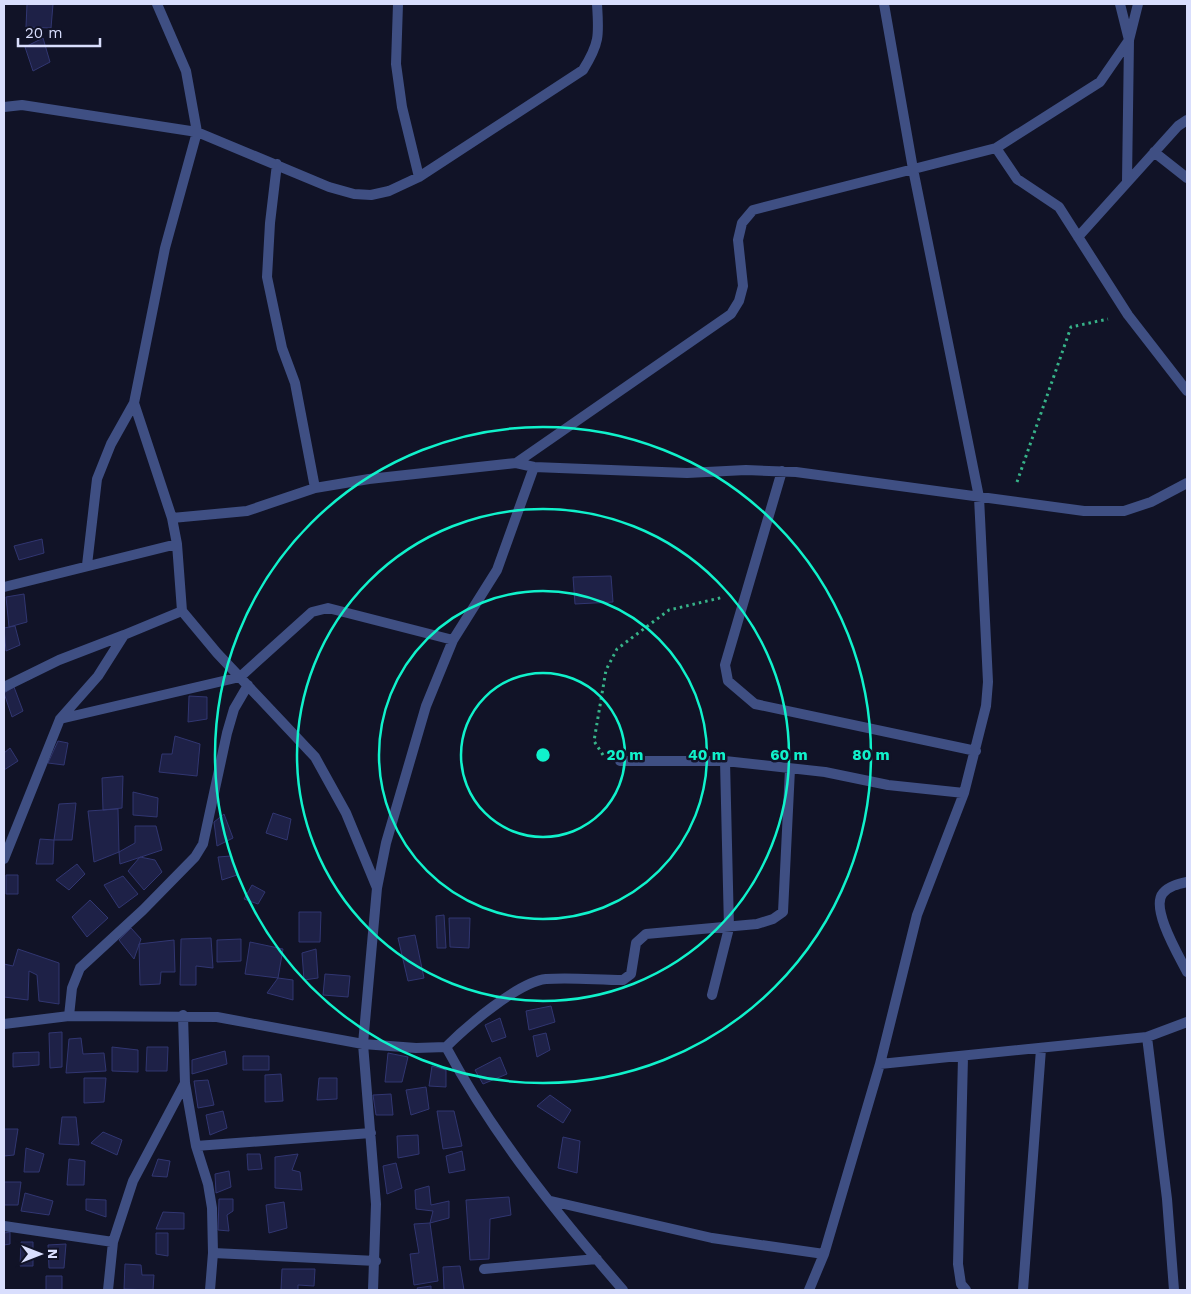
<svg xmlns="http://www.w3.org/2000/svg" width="1191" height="1294" viewBox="0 0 1191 1294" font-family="'Work Sans',sans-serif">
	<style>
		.building { fill: #1e2147; stroke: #313671 }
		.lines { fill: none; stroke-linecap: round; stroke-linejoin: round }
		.path { stroke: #37b389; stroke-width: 3; stroke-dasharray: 2.5 4; stroke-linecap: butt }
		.street { stroke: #3f4f83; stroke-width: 10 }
		.ring { fill: none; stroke: #10f2cb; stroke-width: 2.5 }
		.centre { fill: #10f2cb; stroke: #111327; stroke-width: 2.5 }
		.ring-label { font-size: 15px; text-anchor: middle; font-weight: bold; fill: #10f2cb; stroke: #111327; stroke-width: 5; stroke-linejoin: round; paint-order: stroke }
	</style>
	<rect width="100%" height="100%" fill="#111327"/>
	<path class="building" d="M27 4H53L51 28 26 27Z
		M43 38 50 62 33 71 25 47Z
		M42 539 44 553 19 560 14 546Z
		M611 576 613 602 575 604 573 577Z
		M24 594 27 622 9 627 6 597Z
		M15 626 20 645 6 651 4 628Z
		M14 687 23 711 12 717 4 693Z
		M189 696 207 697V719L188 722Z
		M175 736 200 744 197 776 159 772 162 754H172Z
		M58 741 68 743 64 765 48 763Z
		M10 748 18 761 4 770V753Z
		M123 776 122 808 103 810 102 778Z
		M133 792 158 798 157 817 133 815Z
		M76 803 72 840H54L59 804Z
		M118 809 119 852 94 862 88 811Z
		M273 813 291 819 287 840 266 833Z
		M224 814 233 838 217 846 214 822Z
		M135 826H156L162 850 120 864 119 852 135 843Z
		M40 839 54 840 53 864H36Z
		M231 856 237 875 222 880 218 857Z
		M140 857 155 860 162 872 144 890 128 871Z
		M77 864 85 874 69 890 56 880Z
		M6 875H18V894H6Z
		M123 876 138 894 119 908 104 885Z
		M252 885 265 892 258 904 244 899Z
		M90 900 108 918 87 937 72 917Z
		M299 912H321L320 942H299Z
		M444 915 446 948H437L436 916Z
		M449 918H470L469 948 450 947Z
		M131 928 141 939 134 959 119 940Z
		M415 935 424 978 408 981 398 938Z
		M211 938 213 968 196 966V985H180L181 939Z
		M241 939V961L217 962V940Z
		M174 940 175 972H161L160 984 140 985 139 944Z
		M250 942 283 949 278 978 245 974Z
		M18 949 59 963V1004L39 1001 37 975 29 971 28 1000 4 997V964L13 966Z
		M316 949 318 978 304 980 302 953Z
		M325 974 350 976 348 997 323 995Z
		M278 978 293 980V1000L267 993Z
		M551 1006 555 1022 529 1030 526 1011Z
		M500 1018 506 1037 492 1042 485 1025Z
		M62 1032V1067L50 1068 49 1033Z
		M546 1033 550 1050 537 1057 533 1036Z
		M81 1038 83 1054 104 1053 106 1071 66 1073 69 1039Z
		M112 1047 138 1050V1072L112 1071Z
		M147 1047H168L167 1071H146Z
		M225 1051 227 1064 192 1074V1060Z
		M39 1052V1065L13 1067V1053Z
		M388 1053 408 1057 402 1082H385Z
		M243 1056H269V1070H243Z
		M500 1057 507 1074 483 1084 475 1070Z
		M432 1066 446 1070V1087L429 1086Z
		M281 1074 283 1101 265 1102V1075Z
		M84 1078H106L104 1102 84 1103Z
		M319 1078H337V1099L317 1100Z
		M208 1080 214 1105 198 1108 194 1081Z
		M426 1087 429 1109 411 1115 406 1090Z
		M391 1094 393 1115H376L373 1095Z
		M550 1095 571 1110 563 1123 537 1106Z
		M223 1111 227 1128 210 1135 206 1115Z
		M437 1111H454L462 1146 443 1149Z
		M62 1117H76L79 1145 59 1144Z
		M4 1129H18L14 1155 4 1156Z
		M103 1132 122 1140 117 1155 91 1143Z
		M418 1135 419 1154 398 1158 397 1136Z
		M563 1137 580 1141 577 1173 558 1168Z
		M26 1148 44 1154 39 1172H24Z
		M462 1151 465 1170 449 1173 446 1156Z
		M247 1154H260L262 1169 248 1170Z
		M298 1154 292 1170 300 1172 302 1190 275 1188V1157Z
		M69 1159 85 1161 84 1185H67Z
		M158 1159 170 1161 167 1177 152 1176Z
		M396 1163 402 1188 387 1194 383 1166Z
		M229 1171 231 1187 216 1193 215 1174Z
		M4 1182H21L18 1205H4Z
		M429 1186 431 1205 449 1201V1218L430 1223 433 1211 416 1209 415 1190Z
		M25 1193 53 1201 49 1215 21 1211Z
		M509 1197 511 1215 490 1219 489 1259 470 1260 466 1200Z
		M86 1199 106 1200V1217L86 1210Z
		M219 1199H233V1211L227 1215 229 1231 218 1230Z
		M284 1202 287 1228 269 1233 266 1205Z
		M163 1212 184 1213V1229H156Z
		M430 1223 438 1281 414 1285 410 1254 419 1253 414 1224Z
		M10 1232V1244L4 1245V1233Z
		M156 1233H168V1256L156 1254Z
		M21 1242H33V1266H20Z
		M66 1244 64 1268H49L48 1245Z
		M125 1264 141 1265 142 1275H154L153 1290 124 1289Z
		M460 1266 464 1290H444L443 1267Z
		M282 1269H315L314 1286 298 1285V1290H281Z
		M46 1276H62V1290H46Z
		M431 1286V1290H418L417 1288Z"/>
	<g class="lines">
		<path class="path" d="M1017 482 1071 327 1108 319
			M603 755 594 741 606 670 617 649 669 610 724 597"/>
		<path class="street" d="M398 4 396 64 402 107 419 177
			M1120 4 1129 40 1127 181
			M4 107 22 105 197 132 329 187 354 194 371 195 389 191 419 177 583 70C600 43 599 35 597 4
			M996 148 1017 179 1059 207 1128 315 1187 391
			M1154 152 1187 178
			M277 164 270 223 267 277 282 348 295 383 315 488
			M1078 237 1178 126 1187 120
			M134 403 172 518 177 544 182 611 217 653 315 757 346 813 377 888 363 1044 376 1204 373 1290
			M516 463 731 314 739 301 743 286 738 240 742 223 753 210 996 148 1100 82 1129 40 1138 4
			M782 471 725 665 728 681 755 704 976 751
			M172 518 247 511 315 488 369 479 516 463 534 467 687 473 746 470 796 472 1084 511H1124L1151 502 1187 483
			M87 565 97 479 111 444 134 403 165 248 197 132 186 71 157 4
			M4 587 177 544
			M4 687 59 660 124 635
			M60 719 240 677 312 612 328 608 453 640
			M620 761H725L825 772 888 785 964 793
			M4 859 60 719 98 676 124 635 182 611
			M1187 882C1178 884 1169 886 1163 893 1150 908 1179 956 1187 972
			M377 888 386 843 426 706 453 640 497 570 534 467
			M712 995 729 928 725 761
			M183 1015 185 1083 196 1146 208 1184 212 1208 213 1253 210 1290
			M69 1016 72 988 80 968 143 910 195 857 203 844 227 733 234 709 248 685
			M4 1024 69 1016 217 1017 363 1044 416 1048 446 1047C493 1135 558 1215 623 1290
			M1147 1037 1167 1199 1174 1290
			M446 1047C466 1027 518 982 546 979 571 977 598 980 623 980L631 974 636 943 646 934 757 924 773 919 783 912 790 769
			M963 1057 958 1264 961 1284 966 1290
			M880 1064 1147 1037 1187 1022
			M196 1146 371 1133
			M551 1201 712 1238 824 1254
			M4 1226 113 1242
			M213 1253 376 1261
			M484 1269 597 1259
			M108 1290 113 1242 133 1181 185 1083
			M809 1290 824 1254 880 1064 917 915 964 793 986 706 988 682 979 497 913 169 884 4
			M1023 1290 1041 1049"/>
	</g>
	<g class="ring">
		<circle cx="543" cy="755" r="82"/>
		<circle cx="543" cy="755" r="164"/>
		<circle cx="543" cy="755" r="246"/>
		<circle cx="543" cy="755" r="328"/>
	</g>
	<circle cx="543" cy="755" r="8" class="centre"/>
	<g class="ring-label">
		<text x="625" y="760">20 m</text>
		<text x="707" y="760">40 m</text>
		<text x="789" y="760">60 m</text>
		<text x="871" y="760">80 m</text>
	</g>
	<rect width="1191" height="1294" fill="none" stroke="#d9defd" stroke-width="10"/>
	<g transform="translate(40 1254) rotate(90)" stroke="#111327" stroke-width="4" paint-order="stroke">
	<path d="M0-4L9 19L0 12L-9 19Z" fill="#d9defd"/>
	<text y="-8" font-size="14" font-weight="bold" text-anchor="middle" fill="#d9defd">N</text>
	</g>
	<path d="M18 38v8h82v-8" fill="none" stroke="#d9defd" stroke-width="2.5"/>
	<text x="25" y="38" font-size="15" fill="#d9defd" stroke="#111327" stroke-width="4" paint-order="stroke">20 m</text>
</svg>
